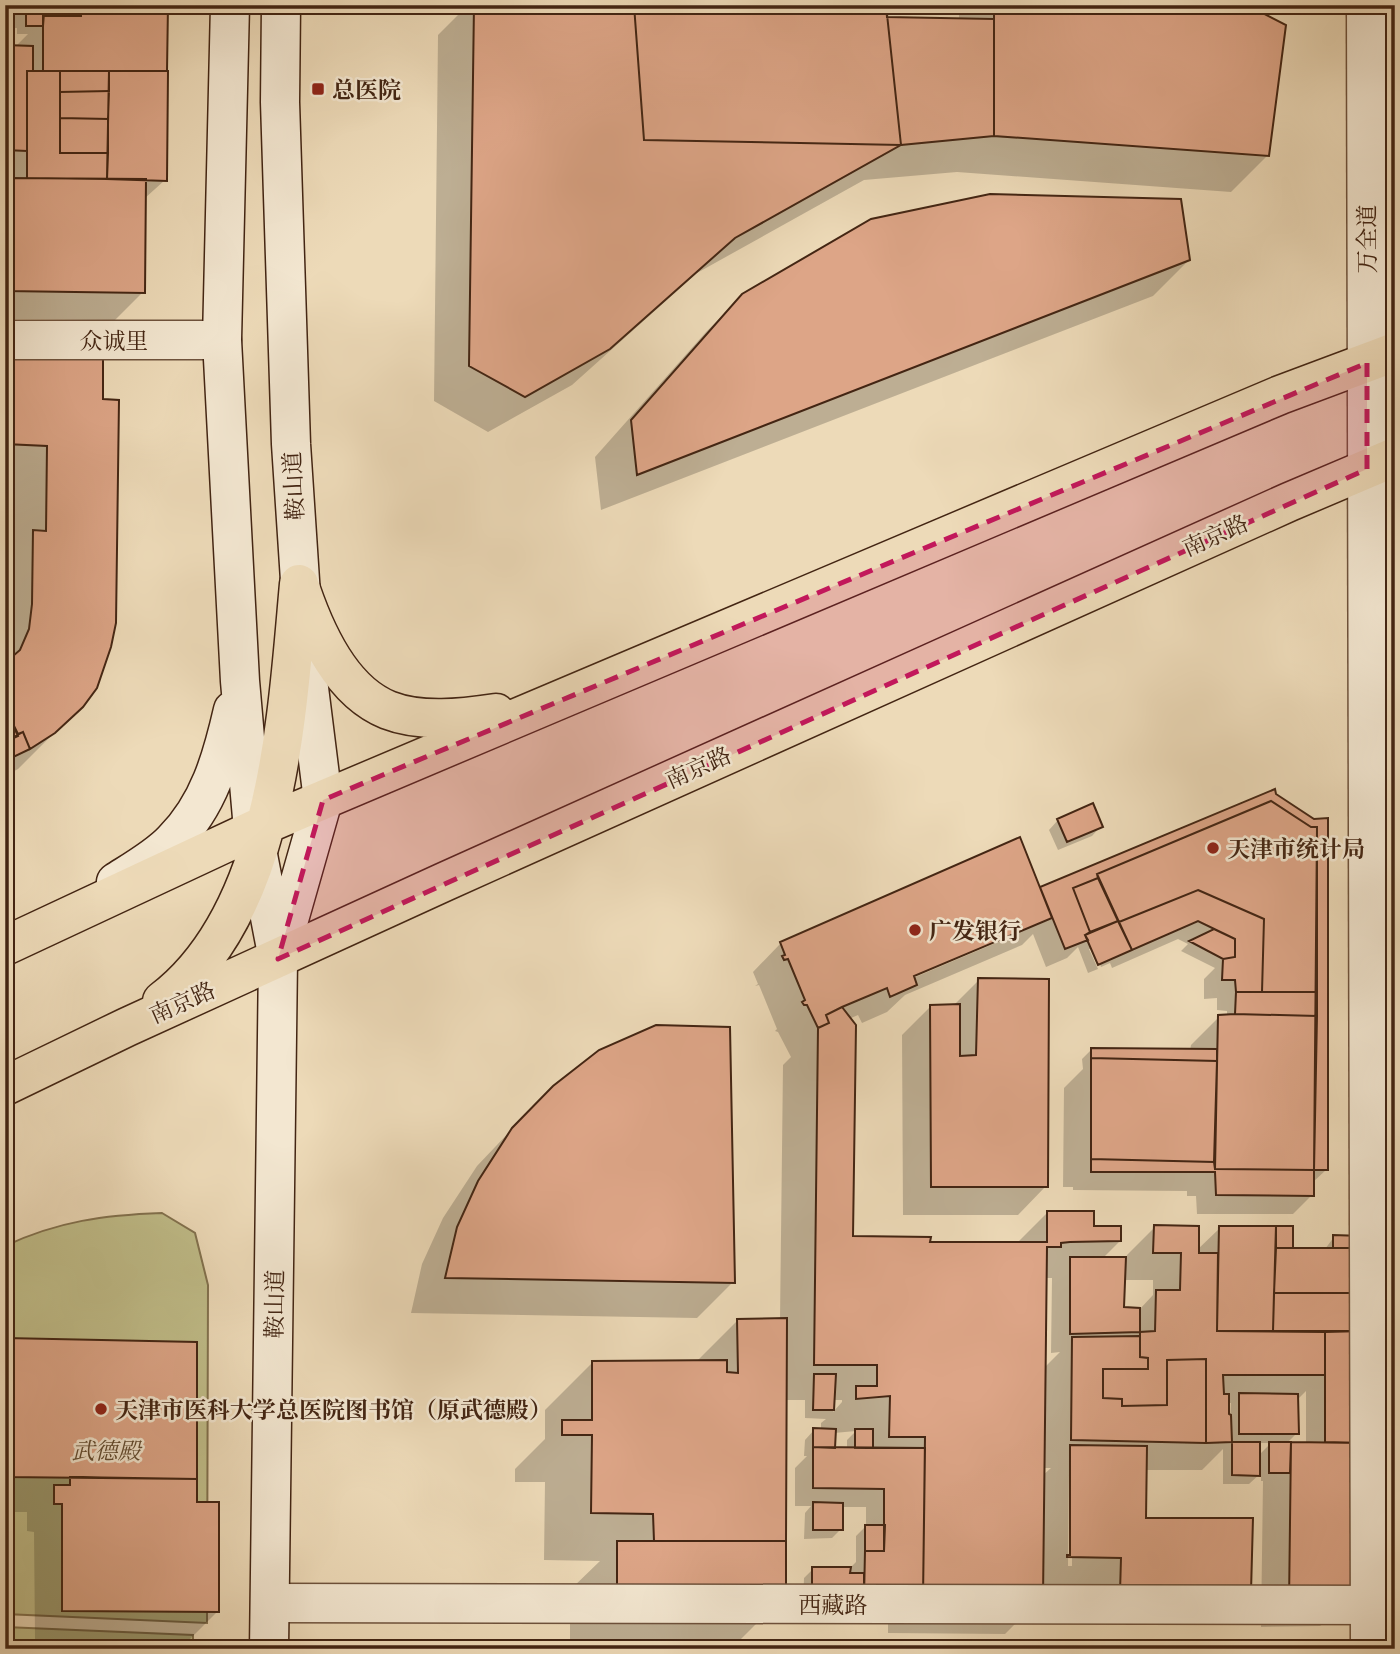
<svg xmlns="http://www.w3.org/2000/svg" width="1400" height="1654" viewBox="0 0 1400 1654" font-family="'Gentium Book Plus','Noto Serif SC',serif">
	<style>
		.green { fill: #c0bd89; stroke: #82714e; stroke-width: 2 }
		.shadow { fill: #0003; fill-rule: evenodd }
		.building { fill: #dda587; stroke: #432513; stroke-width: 2 }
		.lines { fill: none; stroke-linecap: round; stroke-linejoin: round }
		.minor-casing { stroke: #6e523c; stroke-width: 41 }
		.tertiary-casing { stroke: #6e523c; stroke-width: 41 }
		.secondary-casing { stroke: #432513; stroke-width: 41 }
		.primary-casing { stroke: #432513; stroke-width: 41 }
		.minor { stroke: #f3e7d1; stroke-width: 38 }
		.tertiary { stroke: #f3e7d1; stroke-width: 38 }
		.secondary { stroke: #f3e7d1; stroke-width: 38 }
		.primary { stroke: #eddab8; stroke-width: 38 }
		.marked { fill: #c2185b; fill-opacity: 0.2; stroke: #c2185b; stroke-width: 5; stroke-dasharray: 14 9; stroke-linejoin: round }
		.poi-dot { fill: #8f2418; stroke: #f3e7d1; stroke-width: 2.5 }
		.labels { text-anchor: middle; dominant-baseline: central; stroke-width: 5; stroke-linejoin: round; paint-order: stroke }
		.poi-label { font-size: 23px; font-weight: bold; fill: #432513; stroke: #f3e7d1; text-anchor: start }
		.street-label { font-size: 23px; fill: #432513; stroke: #f3e7d1 }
		.park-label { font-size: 23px; font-style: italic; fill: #624b30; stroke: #f3e7d1 }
	</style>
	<rect width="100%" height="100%" fill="#eddab8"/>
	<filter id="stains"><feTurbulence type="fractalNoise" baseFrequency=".00286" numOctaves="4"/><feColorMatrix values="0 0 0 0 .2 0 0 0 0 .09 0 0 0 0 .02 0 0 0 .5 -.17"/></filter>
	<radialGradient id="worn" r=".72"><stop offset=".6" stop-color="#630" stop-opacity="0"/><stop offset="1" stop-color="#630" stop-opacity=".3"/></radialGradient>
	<path class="green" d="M162 1213 195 1233 208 1285 207 1623 5 1614V1246C58 1221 105 1215 162 1213Z
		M5 1627 193 1635V1649H5Z"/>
	<path class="shadow" d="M5 5H166L165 180 144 199 143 292 115 320 5 319V180H8L9 169H5ZM8 28H17V34H28L16 46 7 47Z
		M468 5H884L886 19 959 20V14L967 5H1243L1267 156 1231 192 957 172 864 180 697 273 572 385 488 432 434 401 438 35Z
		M1189 260 1153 296 601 510 595 457 706 332 743 295Z
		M5 356 101 358 81 706 18 769 5 776V560L11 554 12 481H5Z
		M1274 792 1326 1170 1312 1183V1195L1293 1214H1197L1196 1196H1187V1191L1073 1190V1187H1063L1064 1088 1083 1069 1082 1059 1091 1050 1190 1051 1191 1045 1219 1017H1227V1011L1217 1010V998L1204 999V979L1215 968 1181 951 1188 944 1178 939 1112 968 1110 963 1101 967 1093 949H1089L1098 969 1088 973 1078 947 1067 958 1046 967 1033 934 1022 945 905 995 887 1012 862 1023 858 1015 849 1019 851 1238 929 1244H1016L1048 1212 1092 1228 1120 1241 1102 1259H1126L1127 1255 1155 1227 1197 1250 1220 1228H1292V1249H1325L1334 1237 1360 1238 1362 1443 1333 1618 1320 1626 1261 1627 1263 1481H1261V1473L1249 1484H1223V1449L1202 1470H1144V1520H1251L1093 1620 1094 1585H1041V1598L1005 1634 888 1633V1616L803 1607 804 1578 813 1569H849L856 1562V1536L866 1526V1507H841V1529L832 1538 804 1539 805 1513 811 1506H795V1468L807 1456H804L805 1440 814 1430H821V1423L826 1419 805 1418V1400H785V1595L737 1643 570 1644V1590L600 1561 544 1560 545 1482H515V1469L545 1439V1410L593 1362H696L738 1320H780L783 1065 791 1057 778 1032 775 1031 777 1029 759 985 755 986 758 984 753 972 781 943 1039 891ZM1019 930V933L906 981 905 978ZM1045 1278H1052L1051 1353 1060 1352 1044 1368ZM1123 1280H1153V1295L1139 1310 1122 1309ZM1306 1391V1444H1286L1297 1433 1296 1401ZM833 1400H842V1402L833 1412ZM1227 1403H1231L1230 1421H1227ZM856 1431 847 1440V1449H833L834 1433ZM1259 1443H1271L1259 1455ZM1043 1468H1051L1042 1476ZM1069 1473H1072V1566H1068Z
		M1058 820 1101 826 1092 836 1058 850 1049 830Z
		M979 980 1046 1186 1018 1215H903L902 1035 930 1007 953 1006Z
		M517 1124 733 1282 697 1318 411 1313 422 1264 443 1218 477 1166Z
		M5 1341 195 1504 217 1612 189 1640 35 1639 34 1532 27 1531V1512H5Z"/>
	<path class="building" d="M5 5H10L9 46 5 45Z
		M81 5H168L167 71H43V16H81Z
		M474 5H886L887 17 994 19V5H1247L1286 25 1269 156 994 136 901 145 735 238 610 349 525 397 469 366Z
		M634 5H886L901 145 644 140Z
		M994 5H1247L1286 25 1269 156 994 136Z
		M26 13H44L43 26H26Z
		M5 45 33 46V71H27V151L5 150Z
		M27 71H60V153H108L107 179 27 178Z
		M60 71H109V91L60 92Z
		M109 71H168L167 181 107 179Z
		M109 91 108 119 60 118V92Z
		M60 118 108 119V153H60Z
		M5 178 146 179 145 293 5 291Z
		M990 194 1181 199 1190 260 637 475 631 420 742 294 871 219Z
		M5 355 103 357V399L119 400 116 623 111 647 97 688 83 707 55 733 30 749 23 732 18 734 5 708V663L20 650 29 629 32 604 33 530 46 531 47 446 5 444Z
		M5 708 18 736 5 742Z
		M23 732 30 749 5 761V742Z
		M1275 789 1276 794 1314 819 1328 818V1170H1314L1317 827H1311L1271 801 1097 874 1098 878 1073 888 1090 932 1085 935 1088 940 1065 949 1040 887Z
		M1271 801 1311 827H1317V992H1262L1264 919 1198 890 1119 922 1097 874Z
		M1093 803 1103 827 1067 842 1057 819Z
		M1020 837 1052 918 914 976 917 985 890 997 887 988 842 1007 826 1015 829 1023 818 1028 807 1005H804L802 1002 805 1000 788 959 784 960 782 956 785 955 780 942Z
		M1098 878 1118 921 1090 932 1073 888Z
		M1198 890 1264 919 1262 992H1236L1235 980H1222L1223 959 1235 957V939L1198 921 1132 950 1119 922Z
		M1118 921 1132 950 1098 965 1085 935Z
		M1214 929 1235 939V957L1223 959 1189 941Z
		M978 978 1049 979 1048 1187H931L930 1005 960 1004V1056L976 1055Z
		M1236 992H1317V1016L1235 1014Z
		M842 1007 856 1025 853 1236 931 1237 930 1242H1047V1211H1094V1226H1121V1241L1070 1242 1061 1243V1247H1047L1043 1598H923L925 1437H889L890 1396 856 1399V1386H877V1365H814L818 1028 829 1023 826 1015Z
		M1235 1014 1317 1016 1314 1170 1215 1169 1218 1015Z
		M656 1025 730 1027 735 1283 445 1278 457 1227 478 1181 512 1128 553 1086 599 1050Z
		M1091 1048 1217 1049V1061L1091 1058Z
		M1091 1058 1217 1061 1214 1162 1091 1159Z
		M1091 1159 1214 1162 1215 1169 1314 1170V1196L1216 1195 1215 1172H1091Z
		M1154 1225 1199 1226V1253H1218L1217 1331 1325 1332V1375H1223L1224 1394H1229V1414L1231 1415 1232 1442 1206 1443V1359L1167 1360V1405L1122 1406V1399L1103 1398V1369H1148V1358L1140 1357V1332L1155 1331 1156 1290H1180L1181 1253H1153Z
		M1219 1226H1276L1273 1331H1217Z
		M1276 1226H1293V1248H1276Z
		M1333 1235 1362 1236V1248H1333Z
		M1276 1248H1363L1364 1293H1274Z
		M1070 1257H1126L1124 1307 1140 1308V1332L1070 1334Z
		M1274 1293H1364V1331H1273Z
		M787 1318 786 1541H654L653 1514 591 1513 592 1435H562V1420H592V1361L727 1360V1372L738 1373 737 1319Z
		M1364 1331V1443L1325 1442V1332Z
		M1140 1336V1357L1148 1358V1369H1103V1398L1122 1399V1406L1167 1405V1360L1206 1359V1443L1071 1440 1072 1337Z
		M5 1338 197 1342V1479L5 1477Z
		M814 1374H836L834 1410H813Z
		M1239 1393 1298 1394 1299 1434H1239Z
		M813 1428 836 1429 835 1448 813 1447Z
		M855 1429H873V1448H855Z
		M1232 1442H1260V1476L1232 1475Z
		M1269 1442H1291L1290 1473H1269Z
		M1291 1442 1364 1443 1362 1593 1289 1604Z
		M1070 1445 1147 1446 1146 1518H1253L1251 1592H1120L1121 1558 1067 1557V1555H1070Z
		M813 1447 925 1448 923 1598H864L865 1551H884V1489L813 1488Z
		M70 1477 197 1479V1502H219V1612L62 1611V1504H54V1485H70Z
		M813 1502 843 1503V1530H813Z
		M865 1525H885L884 1551H865Z
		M617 1541H786V1596L617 1597Z
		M812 1567H851L850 1573H864V1598H812Z"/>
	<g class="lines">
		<g class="minor-casing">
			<path id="minor" d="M5 340H222
				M271 1603 1395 1605"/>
		</g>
		<g class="tertiary-casing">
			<path id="tertiary" d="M1366 5 1370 1649"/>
		</g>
		<g class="secondary-casing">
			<path id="secondary" d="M230 5 222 340 240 681 253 829 278 959 269 1649
				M116 882C135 870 158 857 173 841 209 805 222 758 233 710
				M280 951 323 800 305 656 291 444 280 102 281 5"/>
		</g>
		<g class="primary-casing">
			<path id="primary" d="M301 590C316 634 341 691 388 710 421 723 462 718 496 713
				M5 946 266 824 1280 395 1395 352
				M162 1001C278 913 287 716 299 584
				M5 1086 127 1027 444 882 1289 502 1395 457"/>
		</g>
		<use href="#minor" class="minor"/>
		<use href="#tertiary" class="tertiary"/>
		<use href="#secondary" class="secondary"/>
		<use href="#primary" class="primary"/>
	</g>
	<path class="marked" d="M1367 363V469L278 959 323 800Z"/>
	<g class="poi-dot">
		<rect x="311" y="82" width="14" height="14" rx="3.5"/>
		<circle cx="1213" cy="848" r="7"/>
		<circle cx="915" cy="930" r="7"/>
		<circle cx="101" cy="1409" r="7"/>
	</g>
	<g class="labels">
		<g class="poi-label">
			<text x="332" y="89">总医院</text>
			<text x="1227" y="848">天津市统计局</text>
			<text x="929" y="930">广发银行</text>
			<text x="115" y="1409">天津市医科大学总医院图书馆（原武德殿）</text>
		</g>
		<g class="street-label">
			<text transform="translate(1366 239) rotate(-90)">万全道</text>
			<text x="114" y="340">众诚里</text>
			<text transform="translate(293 486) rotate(-93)">鞍山道</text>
			<text transform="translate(1215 535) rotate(-24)">南京路</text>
			<text transform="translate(698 767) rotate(-24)">南京路</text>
			<text transform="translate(182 1002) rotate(-24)">南京路</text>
			<text transform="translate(274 1304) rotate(-89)">鞍山道</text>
			<text x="833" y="1604">西藏路</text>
		</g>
		<g class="park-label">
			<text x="106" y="1450">武德殿</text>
		</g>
	</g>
	<rect width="1400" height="1654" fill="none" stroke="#eddab8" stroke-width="28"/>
	<rect x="7" y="7" width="1386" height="1640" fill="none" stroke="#432513" stroke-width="3.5"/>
	<rect x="14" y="14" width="1372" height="1626" fill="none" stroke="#432513" stroke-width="2"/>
	<rect width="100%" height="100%" filter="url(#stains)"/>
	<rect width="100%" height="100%" fill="url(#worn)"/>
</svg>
